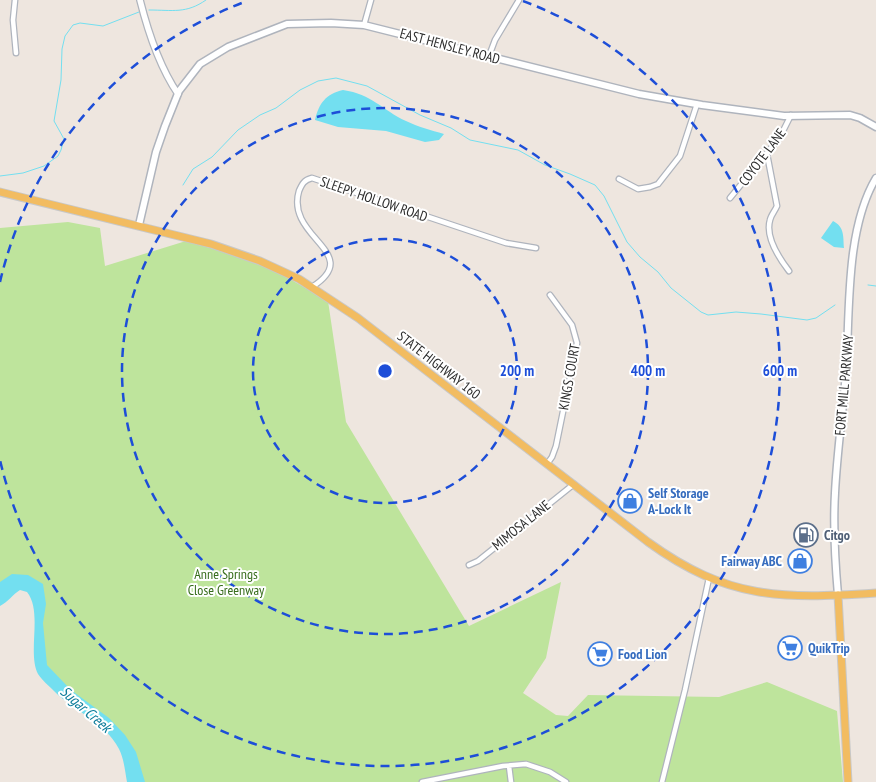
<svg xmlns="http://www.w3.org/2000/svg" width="876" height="782" viewBox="0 0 876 782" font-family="'PT Sans Narrow',sans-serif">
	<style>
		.green { fill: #bee49c }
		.water { fill: #73dff0 }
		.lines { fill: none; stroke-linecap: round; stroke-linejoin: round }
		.stream { stroke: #73dff0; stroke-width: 1 }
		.minor-casing { stroke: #afb4bd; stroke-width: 7 }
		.tertiary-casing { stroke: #afb4bd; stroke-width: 8 }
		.secondary-casing { stroke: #afb4bd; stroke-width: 9 }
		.primary-casing { stroke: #c8c8c8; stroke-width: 9 }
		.minor { stroke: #fff; stroke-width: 4.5 }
		.tertiary { stroke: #fff; stroke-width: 5.5 }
		.secondary { stroke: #fff; stroke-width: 6 }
		.primary { stroke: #f2bc61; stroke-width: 7 }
		.ring { fill: none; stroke: #1d4ed8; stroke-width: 2.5; stroke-dasharray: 9 6 }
		.labels { text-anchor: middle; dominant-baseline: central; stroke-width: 4; stroke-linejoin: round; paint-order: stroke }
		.street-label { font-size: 14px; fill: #2d2d2d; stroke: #fff }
		.shop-label { font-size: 14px; font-weight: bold; fill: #366cbe; stroke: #fff; text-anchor: start }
		.service-label { font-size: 14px; font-weight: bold; fill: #4e5e75; stroke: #fff; text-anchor: start }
		.park-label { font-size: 14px; fill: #366c1a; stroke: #fff }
		.water-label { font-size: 15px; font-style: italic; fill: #0d7c9a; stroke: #fff }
		.centre { fill: #1d4ed8; stroke: #fff; stroke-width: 2.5 }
		.ring-label { font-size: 15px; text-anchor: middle; font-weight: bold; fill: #1d4ed8; stroke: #fff; stroke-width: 4; stroke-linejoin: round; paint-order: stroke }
	</style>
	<rect width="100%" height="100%" fill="#eee6df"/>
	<path class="green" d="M68 222 100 228 105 266 186 241 235 255 281 274 328 301 346 422 469 626 561 582 546 658 523 693 556 715 568 716 588 695 719 697 767 682 837 711 843 782H136L125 746 44 671 42 611 23 583 0 597V228Z"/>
	<path class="water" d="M343 90C372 94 382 110 406 121 418 127 431 130 444 134L439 140 425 142 386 131 338 127 315 120C319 103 326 94 343 90Z
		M833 221C845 227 843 237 844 248L834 247 821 238Z
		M12 574 28 575 43 584 46 604 43 623 47 665 71 690 109 718 125 735 136 752 145 782H127C125 771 124 759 119 749 105 722 74 711 54 691 49 686 42 680 38 674 27 653 43 612 27 592L20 590C12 595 8 602 0 606V582Z"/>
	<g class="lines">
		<path class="stream" d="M149 10C173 10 186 14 206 0
			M0 176 23 173 44 166 58 156 61 150 64 139 54 121 61 80 62 49 65 36 73 25 80 23 103 26 139 12
			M183 185 193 169 212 157 238 130 260 115 276 108 300 90 318 81 336 78 367 86 420 115 451 128 470 140 518 150 545 165 570 174 595 185 604 196 627 242 640 257 658 272 671 288 701 312 708 315 736 312 761 314 807 320 816 318 835 305
			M868 285 876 286"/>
		<g class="minor-casing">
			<path id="minor" d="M15 0 13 20 16 53
				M364 25 371 0
				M489 56 495 40 519 0
				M767 154 777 206C775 211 771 215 770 220 765 237 779 258 789 271
				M619 179 638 189 650 187 658 184 680 156 697 104
				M730 198 780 137 791 115
				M312 287C365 253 285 238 299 191 302 184 304 180 312 178L506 243 536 248
				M547 464 552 457 556 446 577 343 572 325 550 295
				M469 565 478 561 574 484
				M509 766 511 782
				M422 782 503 766 526 764 550 772 566 782
				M662 782 685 690 709 578"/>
		</g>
		<g class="tertiary-casing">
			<path id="tertiary" d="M140 0C148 32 159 66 178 94"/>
		</g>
		<g class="secondary-casing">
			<path id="secondary" d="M139 225 156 152 165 126 179 91 200 64 228 47 287 24 331 23 364 25 639 94 702 105 784 116 850 115 860 118 876 127
				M838 595C835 561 833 527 835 493 837 452 843 412 846 372 850 313 845 230 876 178"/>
		</g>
		<g class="primary-casing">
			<path id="primary" d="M0 192 211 244 260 261 299 279 358 318 648 542C728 600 782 599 876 593
				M838 595 848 782"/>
		</g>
		<use href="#minor" class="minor"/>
		<use href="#tertiary" class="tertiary"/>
		<use href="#secondary" class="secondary"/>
		<use href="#primary" class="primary"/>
	</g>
	<g class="ring">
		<circle cx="385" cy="371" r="132"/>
		<circle cx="385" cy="371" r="263"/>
		<path d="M0 282A395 395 0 0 1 247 1M523 1A395 395 0 1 1 0 460"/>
	</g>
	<defs>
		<g id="shop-ring" transform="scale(1.25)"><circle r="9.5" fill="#fff" stroke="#3f7fe0" stroke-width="1.5"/><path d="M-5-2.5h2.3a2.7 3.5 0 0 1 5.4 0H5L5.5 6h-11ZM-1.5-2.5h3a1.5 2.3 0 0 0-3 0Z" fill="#3f7fe0"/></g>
		<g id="fuel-ring" transform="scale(1.25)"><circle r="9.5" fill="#fff" stroke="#5c6f8a" stroke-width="1.5"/><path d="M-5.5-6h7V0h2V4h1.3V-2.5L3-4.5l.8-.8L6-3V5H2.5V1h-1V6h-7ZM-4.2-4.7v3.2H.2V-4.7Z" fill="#5c6f8a"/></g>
		<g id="supermarket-ring" transform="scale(1.25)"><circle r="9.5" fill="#fff" stroke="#3f7fe0" stroke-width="1.5"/><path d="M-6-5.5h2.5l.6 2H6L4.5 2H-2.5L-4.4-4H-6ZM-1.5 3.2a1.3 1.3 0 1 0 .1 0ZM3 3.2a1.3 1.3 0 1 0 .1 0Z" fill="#3f7fe0"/></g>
	</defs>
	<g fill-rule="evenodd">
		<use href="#shop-ring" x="630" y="501"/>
		<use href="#fuel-ring" x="806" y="535"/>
		<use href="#shop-ring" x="800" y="561"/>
		<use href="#supermarket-ring" x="790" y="648"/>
		<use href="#supermarket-ring" x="600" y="654"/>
	</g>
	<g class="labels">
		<g class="street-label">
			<text transform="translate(450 46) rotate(15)">EAST HENSLEY ROAD</text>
			<text transform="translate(762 157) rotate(-53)">COYOTE LANE</text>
			<text transform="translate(374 199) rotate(19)">SLEEPY HOLLOW ROAD</text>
			<text transform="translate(439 365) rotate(38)">STATE HIGHWAY 160</text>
			<text transform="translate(569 377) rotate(-80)">KINGS COURT</text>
			<text transform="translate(844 385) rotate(-85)">FORT MILL PARKWAY</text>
			<text transform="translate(521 525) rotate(-39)">MIMOSA LANE</text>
		</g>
		<g class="shop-label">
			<text x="648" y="493">Self Storage<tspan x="648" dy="16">A-Lock It</tspan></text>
			<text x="782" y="561" text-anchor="end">Fairway ABC</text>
			<text x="808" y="648">QuikTrip</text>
			<text x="618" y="654">Food Lion</text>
		</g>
		<g class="service-label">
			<text x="824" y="535">Citgo</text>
		</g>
		<g class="park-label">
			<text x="226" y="574">Anne Springs<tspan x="226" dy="16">Close Greenway</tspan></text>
		</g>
		<g class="water-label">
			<text transform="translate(86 709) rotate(41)">Sugar Creek</text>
		</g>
	</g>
	<circle cx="385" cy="371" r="8" class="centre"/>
	<g class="ring-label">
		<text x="517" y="376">200 m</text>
		<text x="648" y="376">400 m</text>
		<text x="780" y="376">600 m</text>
	</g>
</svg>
